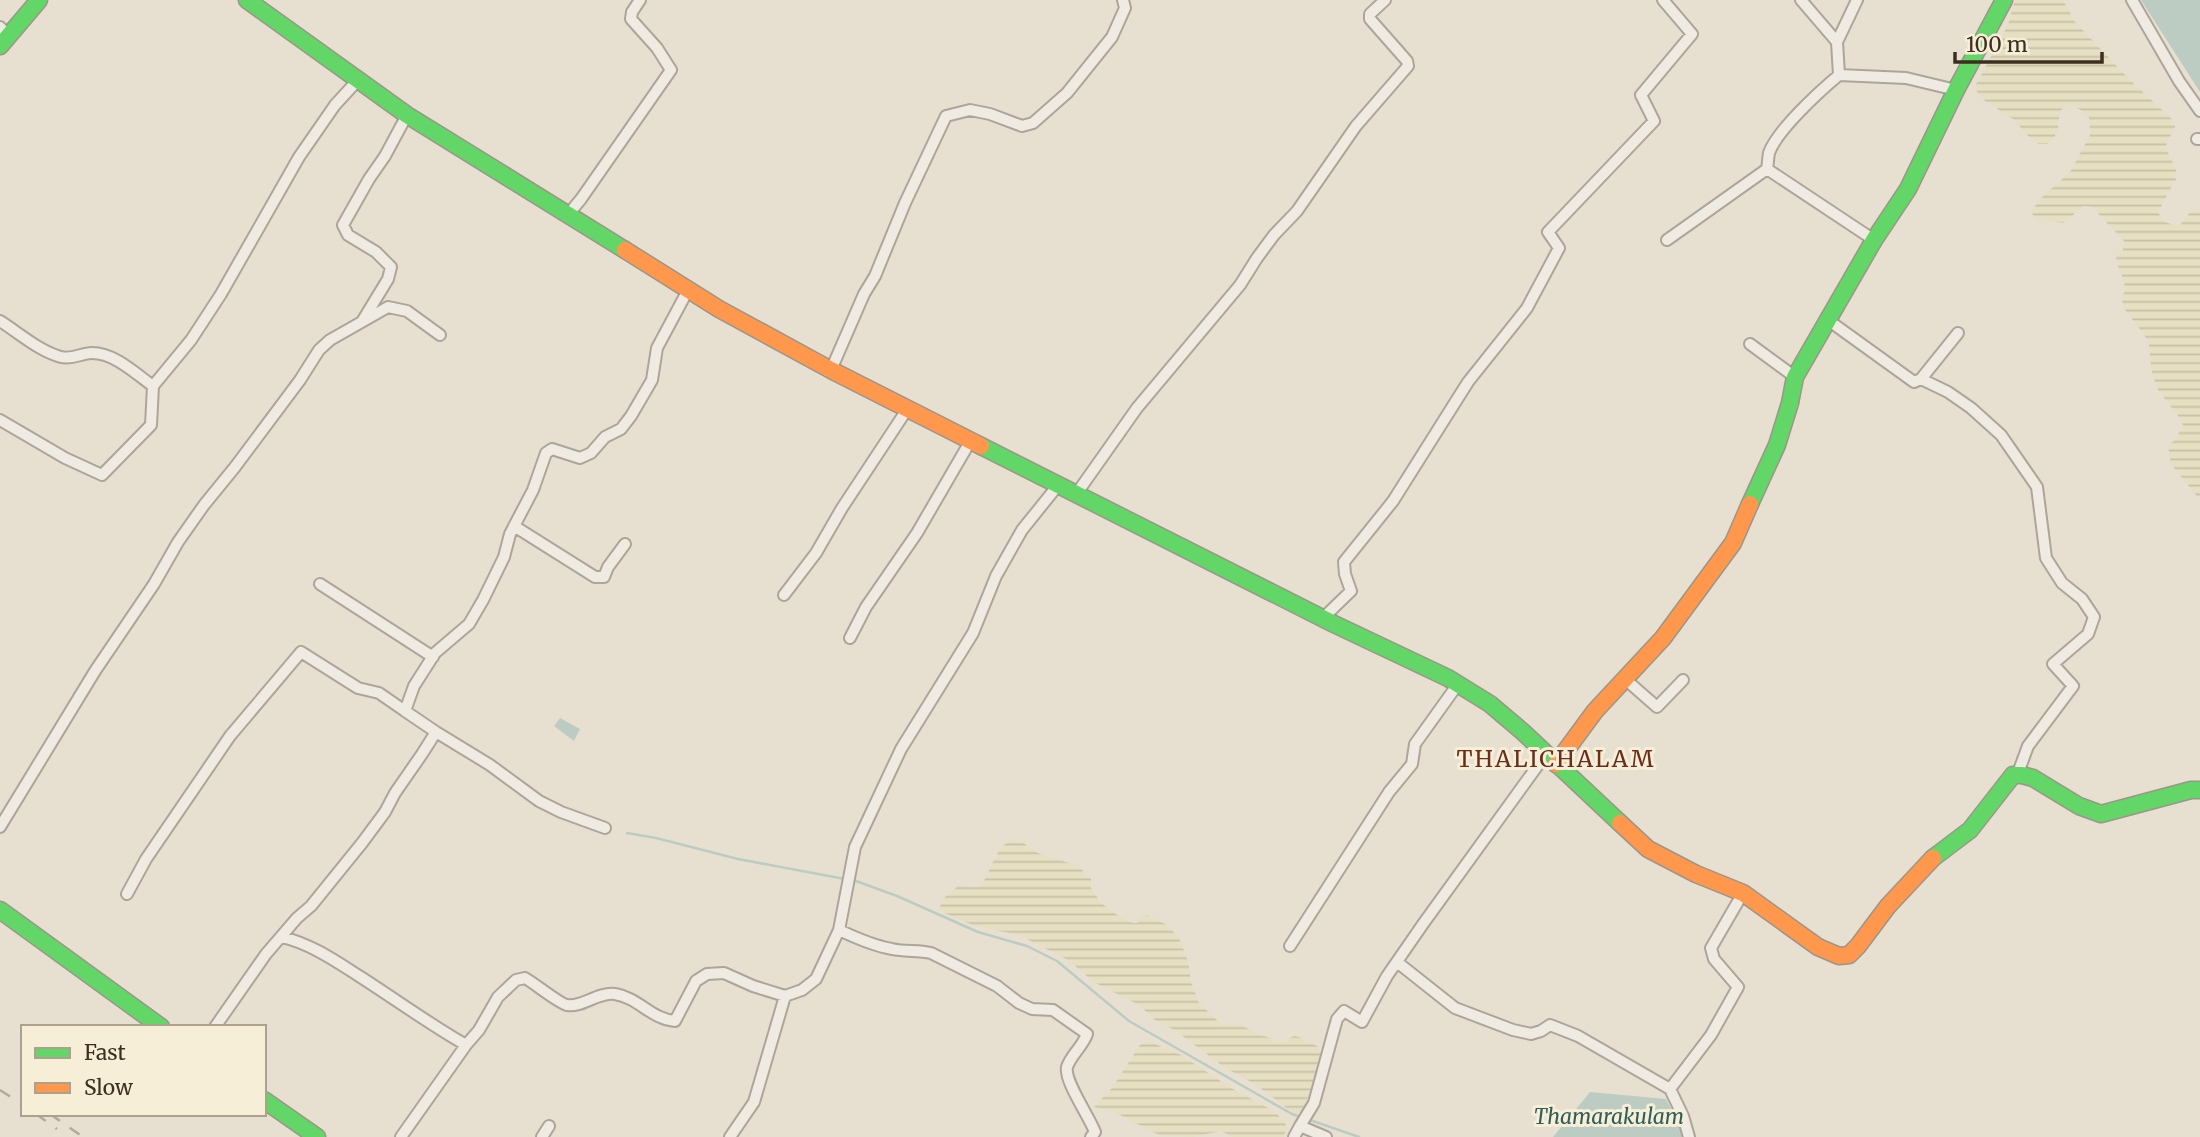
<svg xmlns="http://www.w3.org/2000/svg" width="2200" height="1137" viewBox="0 0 2200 1137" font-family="Merriweather,serif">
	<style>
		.farmland { fill: url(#farmland-rules) }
		.water { fill: #bcccc2 }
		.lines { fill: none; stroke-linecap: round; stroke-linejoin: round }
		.stream { stroke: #bcccc2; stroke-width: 2.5 }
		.street-casing { stroke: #ada599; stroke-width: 14 }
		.fast-casing { stroke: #9c958a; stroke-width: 19 }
		.slow-casing { stroke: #9c958a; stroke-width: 19 }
		.street { stroke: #efebe3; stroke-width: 10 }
		.fast { stroke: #63d668; stroke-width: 16 }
		.slow { stroke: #ff974d; stroke-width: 16 }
		.rail { stroke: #afaaa2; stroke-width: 2.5; stroke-dasharray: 12 12; stroke-linecap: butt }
		.labels { text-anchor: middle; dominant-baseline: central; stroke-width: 6; stroke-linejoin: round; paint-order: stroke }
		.water-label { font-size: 21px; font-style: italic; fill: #2f5d5a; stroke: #f7eed8 }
		.quarter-label { font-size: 23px; letter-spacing: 2px; fill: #6b2e1e; stroke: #f7eed8 }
	</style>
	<defs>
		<pattern id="farmland-rules" width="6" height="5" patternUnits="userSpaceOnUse" patternTransform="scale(1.75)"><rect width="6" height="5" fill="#e6dfc2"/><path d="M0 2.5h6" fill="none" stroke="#c6c0a6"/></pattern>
	</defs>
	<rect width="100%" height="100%" fill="#e7e0d1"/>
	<path class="farmland" d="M2015 0H2063L2075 22 2131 81 2175 122V127L2167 143 2166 148 2176 170V179L2158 212 2163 221 2176 226 2180 225 2191 211 2196 210 2200 212V500L2171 464 2168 446 2175 440 2183 425 2179 417 2158 390 2152 373 2149 345 2145 336 2123 307 2122 298 2125 290 2124 281 2117 264 2116 255 2123 250 2124 241 2092 207 2084 206 2063 223 2035 219 2031 211 2043 196 2070 172 2090 135 2089 118 2083 111 2067 104 2060 111 2058 129 2054 138 2047 144H2038L2031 139 2013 119 1985 101 1974 88 2008 25Z
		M1013 840 1022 842 1038 853 1078 866 1091 879V888L1101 903 1117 915 1133 923H1137L1143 916 1148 915 1167 925 1179 938 1188 961 1191 982 1199 1003 1222 1025H1241L1258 1034 1282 1042 1294 1036 1299 1037 1319 1047 1322 1056 1316 1067 1315 1081 1301 1113H1295L1288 1109 1255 1084 1224 1067 1176 1031 1155 1020 1139 1005 1094 982 1068 960 1019 935 975 926 942 912 939 909 943 899 958 886 977 887 982 885 998 852 1005 844Z
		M1148 1041 1181 1055 1231 1088 1270 1109 1284 1120 1287 1128 1283 1137H1233L1221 1131 1192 1137 1159 1135 1112 1111 1094 1107 1112 1088 1140 1045Z"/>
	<path class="water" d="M2141 0H2200V92Z
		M560 718 580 729 574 741 554 726Z
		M1590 1092 1666 1099 1682 1129 1684 1137H1553Z"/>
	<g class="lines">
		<path class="stream" d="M627 833 656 838 738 859 845 879
			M856 881 897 896 978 932 1027 946 1057 961 1129 1021 1292 1114 1301 1117
			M1307 1119 1359 1137"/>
		<g class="street-casing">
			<path id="street" d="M1801 0 1837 42
				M1857 0 1837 42 1839 75 1906 78 1956 90
				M2132 0 2179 81 2200 111
				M0 27 8 35
				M2197 139H2200
				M1767 169 1874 240
				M1767 169C1768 164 1768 158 1769 153 1777 130 1820 91 1839 75
				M567 216 581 199 671 70 657 48 631 19 632 12 640 0
				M1667 240 1767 169
				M363 320 388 279 391 267 376 252 348 235 343 225 369 179 385 156 407 115
				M1828 320 1914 382 1921 379 1958 333
				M0 321C19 333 39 351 61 357 73 360 81 353 92 353 115 353 136 374 153 386
				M1750 344 1795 377
				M831 370 864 294 875 276 905 203 946 116 970 110 990 114 1022 126 1033 123 1067 93 1112 37 1125 8 1123 0
				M1921 379 1948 392 1971 408 2001 435 2037 487 2046 558 2062 583 2082 599 2094 617 2088 634 2053 664 2073 686 2028 746 2018 773
				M0 420 65 458 102 475 151 425 153 386 191 340 221 294 299 157 335 105 358 80
				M1077 493 1137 408 1240 285 1257 258 1274 235 1297 211 1356 126 1408 66 1407 61 1370 19V14L1385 0
				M514 526 595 577H604L608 567 625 544
				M320 584 433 657
				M784 595 816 553 842 508 908 408
				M1323 618 1351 591 1345 574 1344 562 1393 501 1468 382 1527 308 1559 248 1548 232 1654 121 1641 95 1692 34 1663 0
				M850 638 866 607 917 533 971 440
				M1625 679 1657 707 1683 680
				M436 732 490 765 539 801 561 812 605 828
				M0 827 95 671 154 584 178 542 204 505 235 467 300 380 319 350 330 340 388 307 407 311 440 335
				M127 894 146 859 230 736 301 652 358 688 379 693 405 711
				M839 930C856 938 874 946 892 949 905 952 918 950 931 953L997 986 1019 1003 1032 1009 1053 1010 1087 1034C1083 1046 1071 1055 1067 1067 1064 1081 1089 1116 1095 1132L1091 1137
				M282 937C311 944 334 960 359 976 395 999 429 1024 466 1045
				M1290 946 1389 792 1412 764 1415 744 1458 684
				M1397 962 1455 1008 1513 1030 1531 1034 1541 1031 1550 1025 1578 1036 1670 1089
				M215 1027 266 954 297 918 311 906 362 843 385 812 395 793 422 754 436 732 405 711 414 686 435 653 469 624 483 600 504 557 510 534 533 490 546 453 552 449 580 458 591 453 605 437 621 429 631 416 652 380 657 348 688 290
				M1300 1126 1314 1103 1337 1019 1344 1011 1362 1022 1387 976 1423 924 1546 754
				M401 1137 466 1045 479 1030 498 997 516 980 525 978C534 983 560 1004 567 1005 582 1008 597 992 615 994 639 998 651 1019 675 1021L696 981 707 974 724 973 753 986 785 996 802 990 816 979 839 930 855 847 901 749 973 633 996 576 1022 530 1059 484
				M542 1137 549 1126
				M730 1137 754 1102 785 996
				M1294 1137 1300 1126 1326 1137
				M1689 1137 1683 1116 1670 1089 1711 1035 1738 987 1714 959 1711 948 1743 893"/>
		</g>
		<g class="fast-casing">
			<path id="fast" d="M247 0 407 115 625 250
				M0 46 39 0
				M981 446 1334 624 1448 678 1490 704 1523 732 1620 823
				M1750 504 1777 445 1790 403 1795 377 1874 240 1908 189 1956 90 2004 0
				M1933 858 1970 830 2013 775H2022L2033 778 2079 806 2101 814 2191 790H2200
				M0 910 161 1027
				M264 1100 317 1137"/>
		</g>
		<g class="slow-casing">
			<path id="slow" d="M625 250 719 309 831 370 981 446
				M1556 764 1595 711 1663 638 1733 543 1750 504
				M1620 823 1648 849 1696 874 1743 893 1818 947 1839 956 1849 955 1858 946 1888 906 1933 858"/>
		</g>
		<use href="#street" class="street"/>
		<use href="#fast" class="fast"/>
		<use href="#slow" class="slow"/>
		<path class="rail" d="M0 1090 23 1105
			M36 1114 57 1129
			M50 1114 83 1137"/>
	</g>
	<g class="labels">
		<g class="water-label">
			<text x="1609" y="1116">Thamarakulam</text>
		</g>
		<g class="quarter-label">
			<text x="1556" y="758">THALICHALAM</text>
		</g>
	</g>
	<rect x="21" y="1025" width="245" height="91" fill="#f7eed8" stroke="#ada18e" stroke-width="2"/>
	<rect x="35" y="1048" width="35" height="10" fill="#63d668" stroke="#ada18e" stroke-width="2"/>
	<text x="84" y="1060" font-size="21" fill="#3d2e20">Fast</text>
	<rect x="35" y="1083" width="35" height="10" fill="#ff974d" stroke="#ada18e" stroke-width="2"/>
	<text x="84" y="1095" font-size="21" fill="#3d2e20">Slow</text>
	<path d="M1955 52v10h147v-10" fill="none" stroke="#3d2e20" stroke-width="3.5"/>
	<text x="1966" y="52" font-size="21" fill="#3d2e20" stroke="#f7eed8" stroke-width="5" paint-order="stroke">100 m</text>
</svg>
